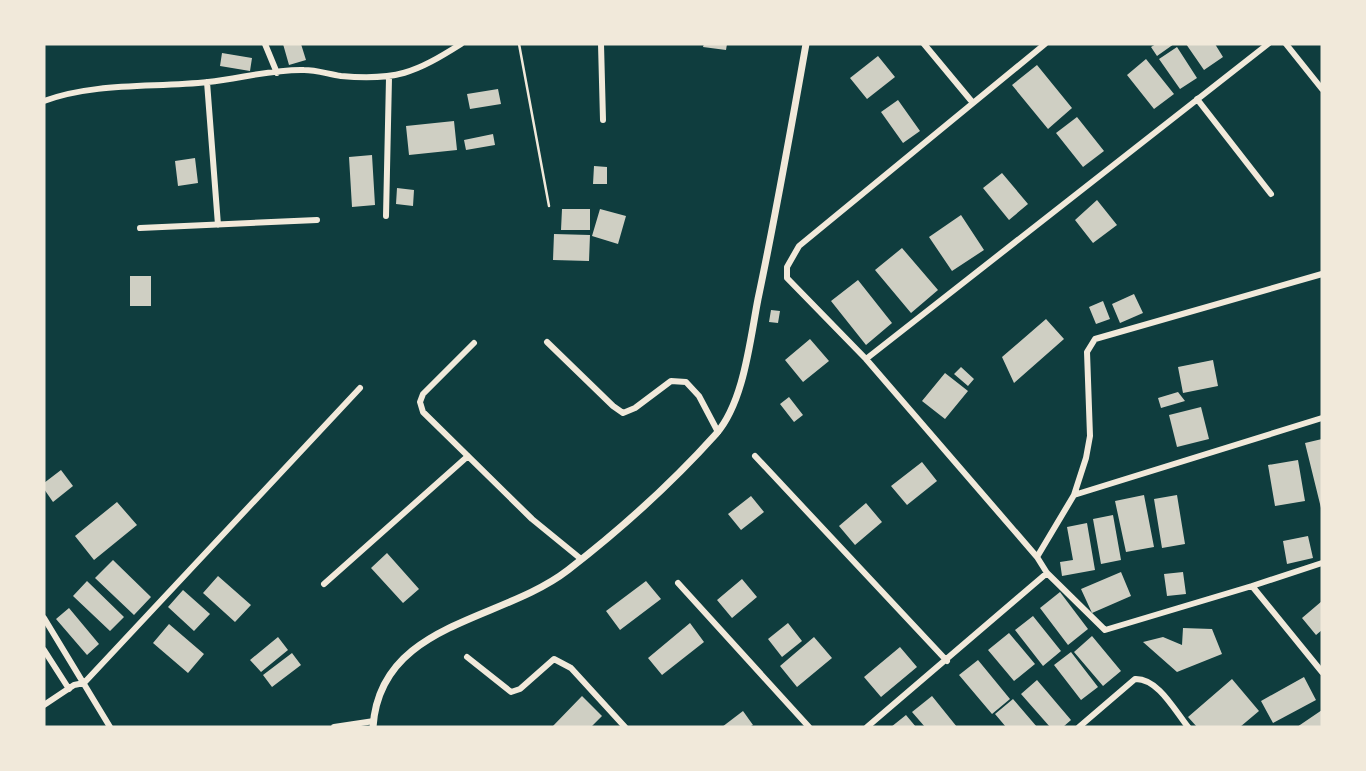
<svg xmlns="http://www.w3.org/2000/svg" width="1366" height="771" viewBox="0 0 1366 771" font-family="Cabin,sans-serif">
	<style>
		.building { fill: #cfcfc3 }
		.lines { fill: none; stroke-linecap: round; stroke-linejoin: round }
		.service { stroke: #f1e9da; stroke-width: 2.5 }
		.minor { stroke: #f1e9da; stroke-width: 6 }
		.tertiary { stroke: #f1e9da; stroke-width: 7 }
	</style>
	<rect width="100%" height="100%" fill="#0f3d3e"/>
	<path class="building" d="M283 44H301L306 60 289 65Z
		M704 44H727L726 50 703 47Z
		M1156 44H1174L1157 56 1151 47Z
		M1186 44H1215L1223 57 1204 70Z
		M1177 47 1197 78 1180 89 1159 59Z
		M222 53 252 58 250 71 220 66Z
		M878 56 895 77 867 99 850 78Z
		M1146 59 1174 94 1154 109 1127 75Z
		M1037 65 1072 108 1048 129 1012 85Z
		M498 89 501 104 470 109 467 94Z
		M898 100 920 131 903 143 881 112Z
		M1077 117 1104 151 1083 167 1056 133Z
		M454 121 457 150 409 155 406 126Z
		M493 134 495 145 466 150 464 140Z
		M372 155 375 205 352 207 349 157Z
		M195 158 198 183 178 186 175 161Z
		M594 166 607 167V184H593Z
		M1002 173 1028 204 1009 220 983 188Z
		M397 188 414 190 413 206 396 204Z
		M1097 200 1117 225 1093 243 1075 220Z
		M562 209H590V230H561Z
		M600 209 626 216 618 244 592 236Z
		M961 215 984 250 952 271 929 237Z
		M554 234 590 235 589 261 553 260Z
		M902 248 938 290 911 313 875 270Z
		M130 276H151V306H130Z
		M858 280 892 323 866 345 831 301Z
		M1134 294 1143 313 1120 323 1112 304Z
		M1103 301 1110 319 1096 324 1089 307Z
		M771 310 780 311 778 323 769 322Z
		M1046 319 1064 339 1014 383 1002 357Z
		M810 339 829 361 803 382 785 360Z
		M1213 360 1218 386 1183 393 1178 367Z
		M961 367 974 379 968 386 954 374Z
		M945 373 968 391 945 419 922 401Z
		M1178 392 1185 401 1161 408 1158 398Z
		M789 397 803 415 794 422 780 404Z
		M1201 407 1209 439 1177 447 1169 415Z
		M1322 439V507L1321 508 1305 443Z
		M1298 460 1305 501 1275 506 1268 465Z
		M922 462 937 481 907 505 891 486Z
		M61 470 73 486 53 502 44 489V483Z
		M1144 495 1154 547 1126 552 1115 501Z
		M1177 495 1185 544 1162 548 1154 499Z
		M751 496 764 512 741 530 728 514Z
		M117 502 137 525 94 560 75 536Z
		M866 503 882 522 855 545 839 526Z
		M1113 515 1121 560 1101 564 1093 519Z
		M1087 523 1095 570 1062 576 1060 562 1073 560 1067 527Z
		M1308 536 1313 558 1287 564 1283 541Z
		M387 553 419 589 403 603 371 568Z
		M113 560 151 597 134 615 95 578Z
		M1121 572 1131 596 1092 613 1081 589Z
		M1183 572 1186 594 1167 596 1164 574Z
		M218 576 251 605 235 622 203 593Z
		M742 579 757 597 732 618 717 600Z
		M87 581 124 617 110 631 73 596Z
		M646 581 661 599 620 630 606 611Z
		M183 590 210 614 194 631 168 607Z
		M1060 592 1088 629 1068 645 1040 608Z
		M1322 601V630L1316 635 1302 618Z
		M69 608 99 644 87 655 56 619Z
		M1033 616 1061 651 1043 666 1015 630Z
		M690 623 704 642 662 675 648 658Z
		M788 623 802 641 782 657 768 639Z
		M169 624 204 654 188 673 153 643Z
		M1183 628 1212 629 1222 654 1177 672 1143 642 1163 637 1182 645Z
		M1009 633 1035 664 1014 681 988 650Z
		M1092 636 1121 671 1103 686 1074 652Z
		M278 637 288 650 261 672 250 660Z
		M814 637 832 658 797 687 780 666Z
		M900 647 917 667 881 697 864 677Z
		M1071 652 1098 687 1081 700 1054 665Z
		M292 653 301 665 272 687 263 675Z
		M978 660 1010 699 992 714 959 675Z
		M1304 677 1316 700 1273 723 1261 701Z
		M1232 679 1259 711 1240 727H1197L1188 717Z
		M1037 680 1071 720 1063 727H1050L1021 694Z
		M582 696 602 716 591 727H552Z
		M932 696 957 727H925L912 712Z
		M1013 699 1037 727H1006L995 714Z
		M1322 710V727H1297Z
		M743 711 753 725 749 727H722Z
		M906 715 916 727H891Z"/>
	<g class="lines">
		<path class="service" d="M519 44 549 206"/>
		<path class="minor" d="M265 44 277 73
			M601 44 603 120
			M924 44 973 103
			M1045 44 799 246 787 267V278L866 359 1037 557 1047 573 1105 630 1252 586 1322 672
			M1286 44 1322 89
			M207 82 218 225
			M1197 99 1271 194
			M44 101C96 82 154 88 208 82 239 79 272 69 304 70 316 70 328 74 341 76 396 81 415 73 461 44
			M386 216 389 78
			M140 228 317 220
			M547 342 613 406 623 413 635 408 671 381 686 382 699 396 718 432
			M474 343 423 394 420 402 423 412 532 519 581 559
			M866 359 1268 44
			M755 456 947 661
			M1074 495 1086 458 1090 436 1087 352 1095 339 1322 274
			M1037 557 1074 495 1322 418
			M678 583 809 727
			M324 584 468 456
			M1252 586 1322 563
			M44 618 110 727
			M44 650 69 689
			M467 657 511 692 520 689 554 659 571 668 625 727
			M44 705 74 685 84 683 360 388
			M334 727 374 721
			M867 727 1047 573
			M1079 727 1135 679C1158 678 1175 711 1188 727"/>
		<path class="tertiary" d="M373 727C380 622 501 622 568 570 621 529 671 484 716 434 744 402 750 340 758 299 776 214 791 129 806 44"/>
	</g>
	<rect width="1366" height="771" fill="none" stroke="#f1e9da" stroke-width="91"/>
</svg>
